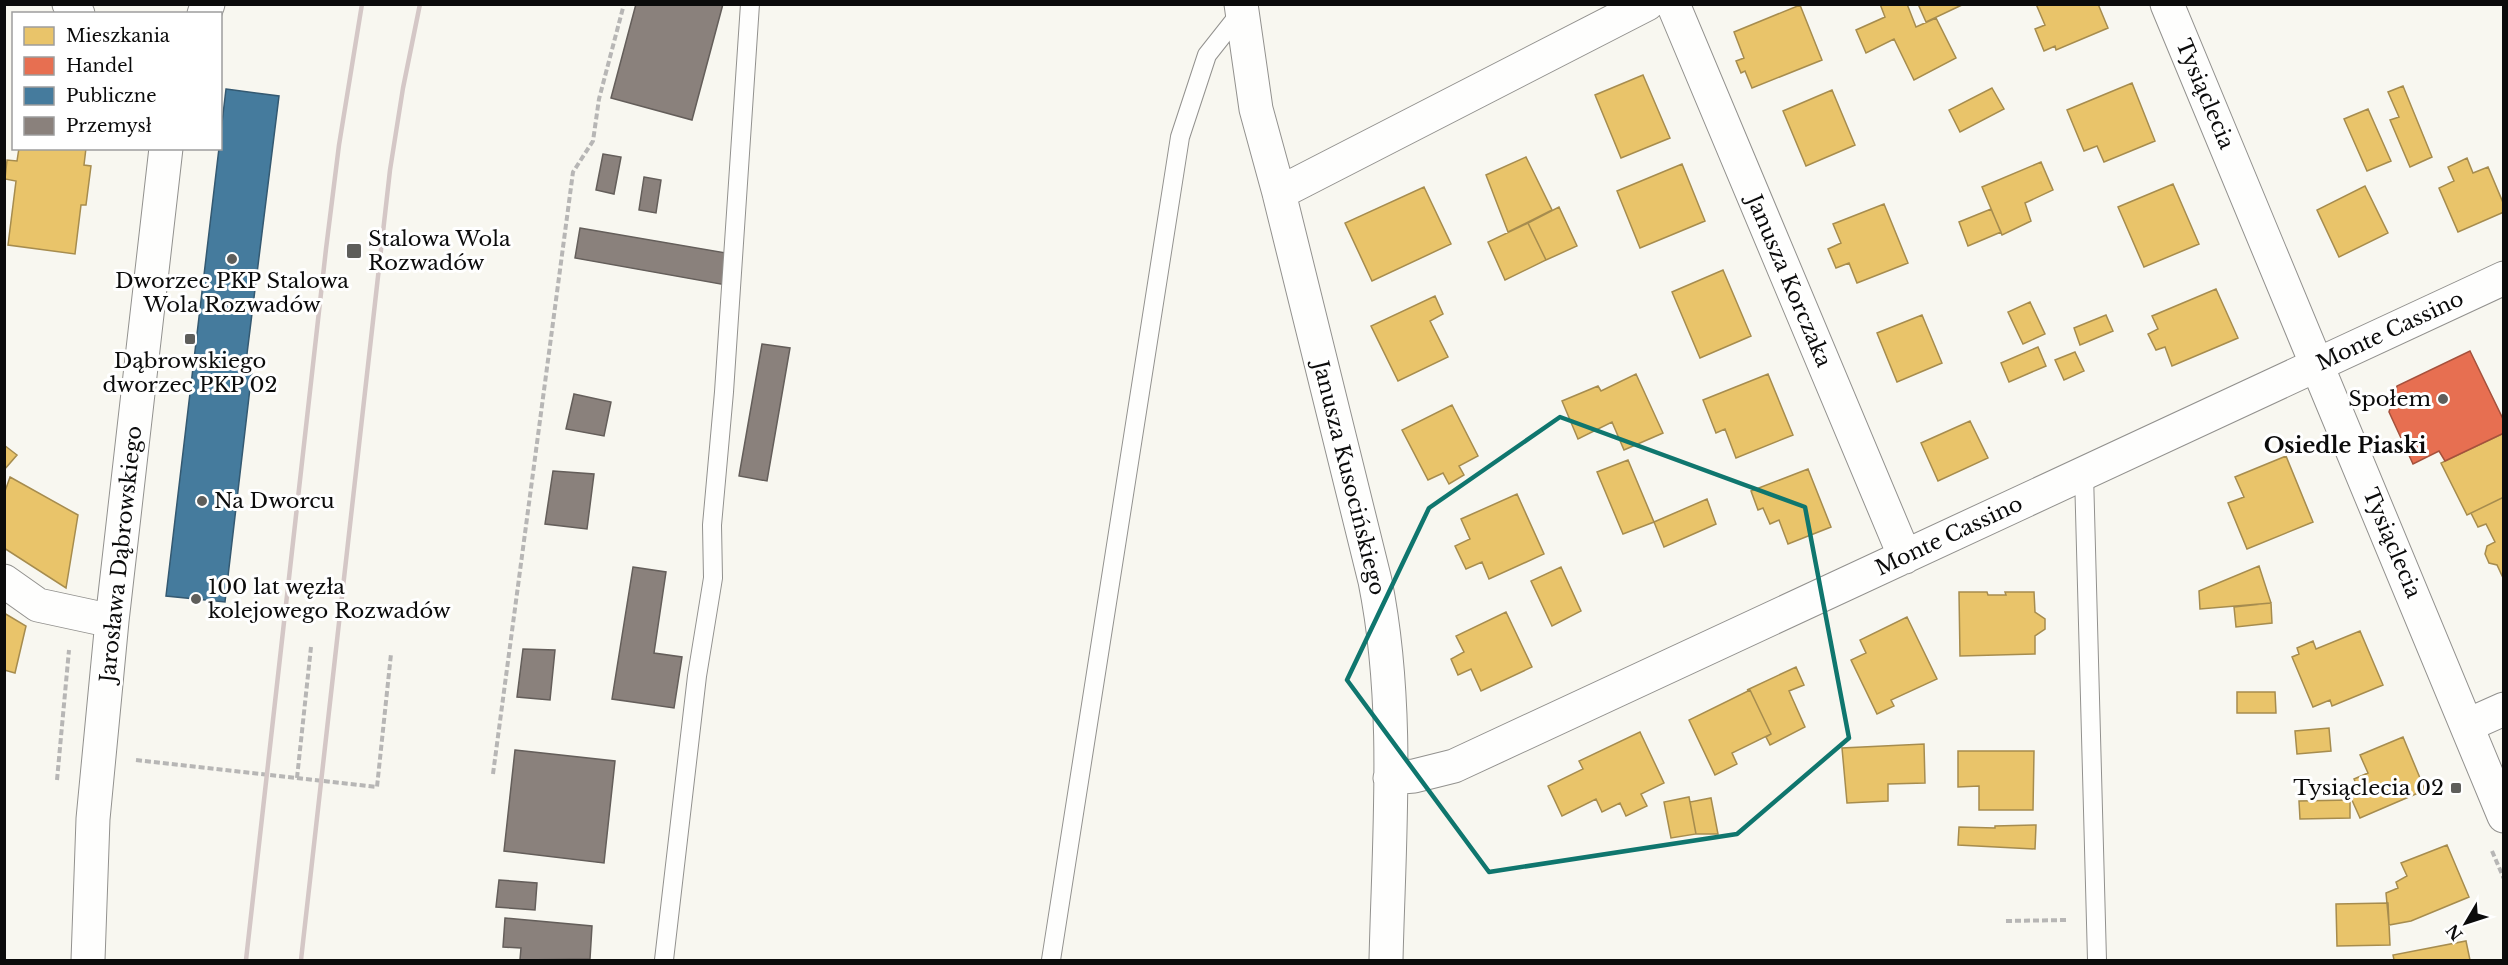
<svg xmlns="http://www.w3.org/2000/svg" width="2508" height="965" viewBox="0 0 2508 965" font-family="'Libre Baskerville',serif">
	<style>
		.homes { fill: #e9c46a; stroke: #a68c4e; stroke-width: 1.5 }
		.shops { fill: #e76f51; stroke: #a5513c; stroke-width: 1.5 }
		.public { fill: #457b9d; stroke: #345971; stroke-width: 1.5 }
		.industry { fill: #8a817c; stroke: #645e5a; stroke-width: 1.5 }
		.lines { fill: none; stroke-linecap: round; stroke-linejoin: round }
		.service-casing { stroke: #92918e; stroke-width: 20 }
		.minor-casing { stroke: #92918e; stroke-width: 35 }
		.path { stroke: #b7b6b5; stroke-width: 4; stroke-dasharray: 6 3; stroke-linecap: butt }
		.service { stroke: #fefefd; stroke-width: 18 }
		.minor { stroke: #fefefd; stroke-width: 33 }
		.rail { stroke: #d4c7c6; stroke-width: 4.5 }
		.marked { fill: none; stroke: #0f766e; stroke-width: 4.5; stroke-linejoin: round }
		.poi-dot { fill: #5e5e5b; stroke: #fff; stroke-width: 2 }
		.labels { text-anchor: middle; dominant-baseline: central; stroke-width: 6; stroke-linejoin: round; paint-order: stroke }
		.street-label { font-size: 21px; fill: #0b0b0b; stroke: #fff }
		.poi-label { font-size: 21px; fill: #0b0b0b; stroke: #fff; text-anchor: start }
		.neighbourhood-label { font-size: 22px; font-weight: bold; fill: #0b0b0b; stroke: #fff }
	</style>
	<rect width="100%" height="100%" fill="#f8f7f0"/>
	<path class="homes" d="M1880 4H1907L1916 27 1936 18 1956 58 1914 80 1894 39 1866 53 1856 30 1885 17Z
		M1918 4H1964L1926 22Z
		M2036 4H2098L2108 28 2056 50 2055 46 2044 51 2035 29 2045 25Z
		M1800 5 1822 60 1752 88 1745 71 1741 73 1736 61 1744 58 1734 32Z
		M1643 75 1670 138 1621 158 1595 95Z
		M2132 83 2155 141 2104 162 2097 146 2084 151 2067 110Z
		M2403 86 2432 157 2410 167 2390 120 2399 117 2388 92Z
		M1992 88 2004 109 1960 132 1949 110Z
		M1832 90 1855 145 1806 166 1783 111Z
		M2368 109 2391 161 2367 171 2344 119Z
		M19 148H86L84 165 91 166 86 205H81L75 254 8 245 16 181 5 179 7 160 17 161Z
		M1526 157 1552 210 1508 232 1486 175Z
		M2467 158 2473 173 2488 167 2504 205V212L2458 232 2439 188 2454 181 2448 167Z
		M2041 162 2053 190 2025 203 2031 221 2002 235 1982 187Z
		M1682 164 1705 221 1640 248 1617 191Z
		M2173 184 2199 244 2144 267 2118 207Z
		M2365 186 2388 233 2339 257 2317 210Z
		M1424 187 1451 244 1372 281 1345 223Z
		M1884 204 1908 263 1857 283 1849 263 1836 268 1828 249 1841 243 1833 224Z
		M1559 207 1577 246 1546 260 1528 223Z
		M1991 209 2001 232 1968 246 1959 222Z
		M1528 223 1546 260 1505 280 1488 242Z
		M1723 270 1751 336 1700 358 1672 292Z
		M2216 289 2238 338 2172 366 2165 347 2156 350 2148 334 2158 329 2152 316Z
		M1435 296 1443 314 1430 321 1448 357 1398 381 1371 326Z
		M2030 302 2045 334 2023 344 2008 312Z
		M1922 315 1942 363 1897 382 1877 333Z
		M2106 315 2113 331 2080 345 2074 328Z
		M2038 347 2046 366 2009 382 2001 363Z
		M2075 352 2084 371 2064 380 2055 360Z
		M1636 374 1663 433 1624 450 1612 422 1578 439 1562 401 1598 386 1601 391Z
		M1768 374 1793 435 1736 458 1725 429 1716 433 1703 400Z
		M1452 405 1478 456 1459 466 1464 475 1449 484 1443 473 1428 480 1402 430Z
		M1970 421 1988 458 1938 481 1921 443Z
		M2504 433V497L2467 515 2441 463Z
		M4 445 17 455 4 470Z
		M2286 456 2313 522 2247 549 2228 503 2244 497 2235 477Z
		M1628 460 1654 522 1623 534 1597 472Z
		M1808 469 1831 527 1788 544 1779 520 1770 524 1763 508 1758 510 1751 491Z
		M10 477 78 515 66 588 4 548V494Z
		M1517 494 1544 554 1489 579 1482 562 1466 569 1455 546 1470 539 1461 519Z
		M2504 497V580L2497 565 2489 563 2485 554 2487 546 2495 542 2486 524 2478 527 2471 513Z
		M1707 499 1716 524 1664 547 1654 522Z
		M2259 566 2271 603 2200 609 2199 591Z
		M1561 567 1581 611 1552 626 1531 581Z
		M1959 592H1987L1988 595H2006L2005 592H2034L2035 612 2045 619V629L2035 636V654L1960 656Z
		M2271 603 2272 623 2236 627 2234 607Z
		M1506 612 1532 667 1481 691 1471 669 1458 675 1451 659 1464 652 1456 636Z
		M4 613 26 626 15 673 4 670Z
		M1907 617 1937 679 1891 700 1894 706 1877 714 1851 660 1866 653 1860 640Z
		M2360 631 2383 685 2332 706 2330 700 2313 707 2292 657 2299 654 2297 648 2313 641 2316 649Z
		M1796 667 1804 685 1789 691 1805 727 1770 745 1766 737 1771 734 1750 690H1747Z
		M1750 690 1771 734 1732 753 1737 764 1715 775 1689 720Z
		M2237 692H2275L2276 713H2237Z
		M2329 728 2331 751 2297 754 2295 731Z
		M1640 732 1664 783 1641 794 1647 806 1626 816 1620 803 1602 812 1596 799 1562 816 1548 786 1583 769 1579 761Z
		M2403 737 2425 790 2360 818 2351 798 2360 794 2354 779 2368 773 2360 755Z
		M1924 744 1925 783 1888 784V801L1847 803 1842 748Z
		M1958 751H2034L2033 810H1979V786L1958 787Z
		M1689 797 1696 834 1671 838 1664 802Z
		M1711 798 1718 834H1696L1690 802Z
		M2350 800V818L2300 819 2299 801Z
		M2036 825 2035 849 1958 845 1959 827 1995 828V826Z
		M2447 845 2469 897 2411 921 2389 925 2386 893 2398 888 2396 882 2407 876 2401 863Z
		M2388 903 2390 945 2337 946 2336 904Z
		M2466 941 2470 960H2394L2393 955Z"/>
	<path class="shops" d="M2470 351 2504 421V433L2445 461 2439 451 2413 464 2389 412 2397 386Z"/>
	<path class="public" d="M226 89 279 96 245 370 252 371 225 602 166 596Z"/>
	<path class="industry" d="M636 4H723L692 120 611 98Z
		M603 154 621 157 614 194 596 190Z
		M644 177 661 180 656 213 639 210Z
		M580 228 732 254 726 285 575 258Z
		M762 344 790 348 767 481 739 476Z
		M574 394 611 402 604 436 566 429Z
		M553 471 594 474 587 529 545 524Z
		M633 567 666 572 654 653 682 657 674 708 612 699Z
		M523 649 555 650 550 700 517 697Z
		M515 750 615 761 604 863 504 851Z
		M499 880 537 883 535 910 496 907Z
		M505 918 592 926 590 959 520 960 521 948 503 947Z"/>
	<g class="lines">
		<g class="service-casing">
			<path id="service" d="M2084 474 2097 960
				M664 960 697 676 713 578 712 525 724 392 750 4
				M1051 960 1180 137 1207 55 1241 12"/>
		</g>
		<g class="minor-casing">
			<path id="minor" d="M69 4 78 14
				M1241 4 1256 109 1279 193 1375 581C1400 705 1389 835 1386 960
				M1673 4 1905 557
				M2167 4 2504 816
				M204 14 208 4
				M1279 193 1647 4
				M4 581 38 605 112 621
				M2468 725 2504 709
				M1390 778 1414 776 1454 766 2504 278
				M88 960 93 819 112 621 166 148"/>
		</g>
		<path class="path" d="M136 760 297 778 311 647
			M493 774 573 172 593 141 599 99 624 4
			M297 778 377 787 391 654
			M57 780 69 650
			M2492 851 2504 879
			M2006 921 2066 920"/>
		<use href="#service" class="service"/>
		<use href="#minor" class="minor"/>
		<path class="rail" d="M246 960 326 249 339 145 362 4
			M301 960 390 170 403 88 420 4"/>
	</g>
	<path class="marked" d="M1560 417 1805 507 1849 738 1737 834 1489 872 1347 680 1429 508Z"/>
	<g class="poi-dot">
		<rect x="346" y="243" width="16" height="16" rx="3"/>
		<circle cx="232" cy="259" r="6"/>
		<rect x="184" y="333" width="12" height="12" rx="3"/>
		<circle cx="2443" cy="399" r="6"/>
		<circle cx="202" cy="501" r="6"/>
		<circle cx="196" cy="599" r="6"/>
		<rect x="2450" y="782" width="12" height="12" rx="3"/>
	</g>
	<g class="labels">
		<g class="street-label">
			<text transform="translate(2205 94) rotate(67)">Tysiąclecia</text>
			<text transform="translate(1789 281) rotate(67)">Janusza Korczaka</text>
			<text transform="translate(2390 331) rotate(-25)">Monte Cassino</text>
			<text transform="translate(1349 478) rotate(76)">Janusza Kusocińskiego</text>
			<text transform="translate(1949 536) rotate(-25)">Monte Cassino</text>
			<text transform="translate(2392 543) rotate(67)">Tysiąclecia</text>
			<text transform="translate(121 554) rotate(-84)">Jarosława Dąbrowskiego</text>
		</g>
		<g class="poi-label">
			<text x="368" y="239">Stalowa Wola<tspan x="368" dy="24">Rozwadów</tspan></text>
			<text x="232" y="281" text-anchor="middle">Dworzec PKP Stalowa<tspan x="232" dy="24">Wola Rozwadów</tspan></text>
			<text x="190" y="361" text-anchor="middle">Dąbrowskiego<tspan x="190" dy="24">dworzec PKP 02</tspan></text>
			<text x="2431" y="399" text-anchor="end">Społem</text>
			<text x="214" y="501">Na Dworcu</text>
			<text x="208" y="587">100 lat węzła<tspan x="208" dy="24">kolejowego Rozwadów</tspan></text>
			<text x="2444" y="788" text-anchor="end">Tysiąclecia 02</text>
		</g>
		<g class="neighbourhood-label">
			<text x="2345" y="445">Osiedle Piaski</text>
		</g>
	</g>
	<rect width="2508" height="965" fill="none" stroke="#0b0b0b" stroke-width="12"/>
	<rect x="12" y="12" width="210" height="138" fill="#ffffff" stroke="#9d9d9d" stroke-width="1.5"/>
	<rect x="24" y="27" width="30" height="18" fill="#e9c46a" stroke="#9d9d9d" stroke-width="1.5"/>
	<text x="66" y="42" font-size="18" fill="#0b0b0b">Mieszkania</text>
	<rect x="24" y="57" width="30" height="18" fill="#e76f51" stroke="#9d9d9d" stroke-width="1.5"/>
	<text x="66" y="72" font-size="18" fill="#0b0b0b">Handel</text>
	<rect x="24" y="87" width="30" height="18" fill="#457b9d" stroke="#9d9d9d" stroke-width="1.5"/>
	<text x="66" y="102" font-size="18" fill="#0b0b0b">Publiczne</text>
	<rect x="24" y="117" width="30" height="18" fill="#8a817c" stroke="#9d9d9d" stroke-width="1.5"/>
	<text x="66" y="132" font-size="18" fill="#0b0b0b">Przemysł</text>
	<g transform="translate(2466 923) rotate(231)" stroke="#ffffff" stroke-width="4.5" paint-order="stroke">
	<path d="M0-4.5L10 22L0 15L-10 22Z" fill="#0b0b0b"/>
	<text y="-9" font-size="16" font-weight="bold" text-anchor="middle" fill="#0b0b0b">N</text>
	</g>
</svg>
